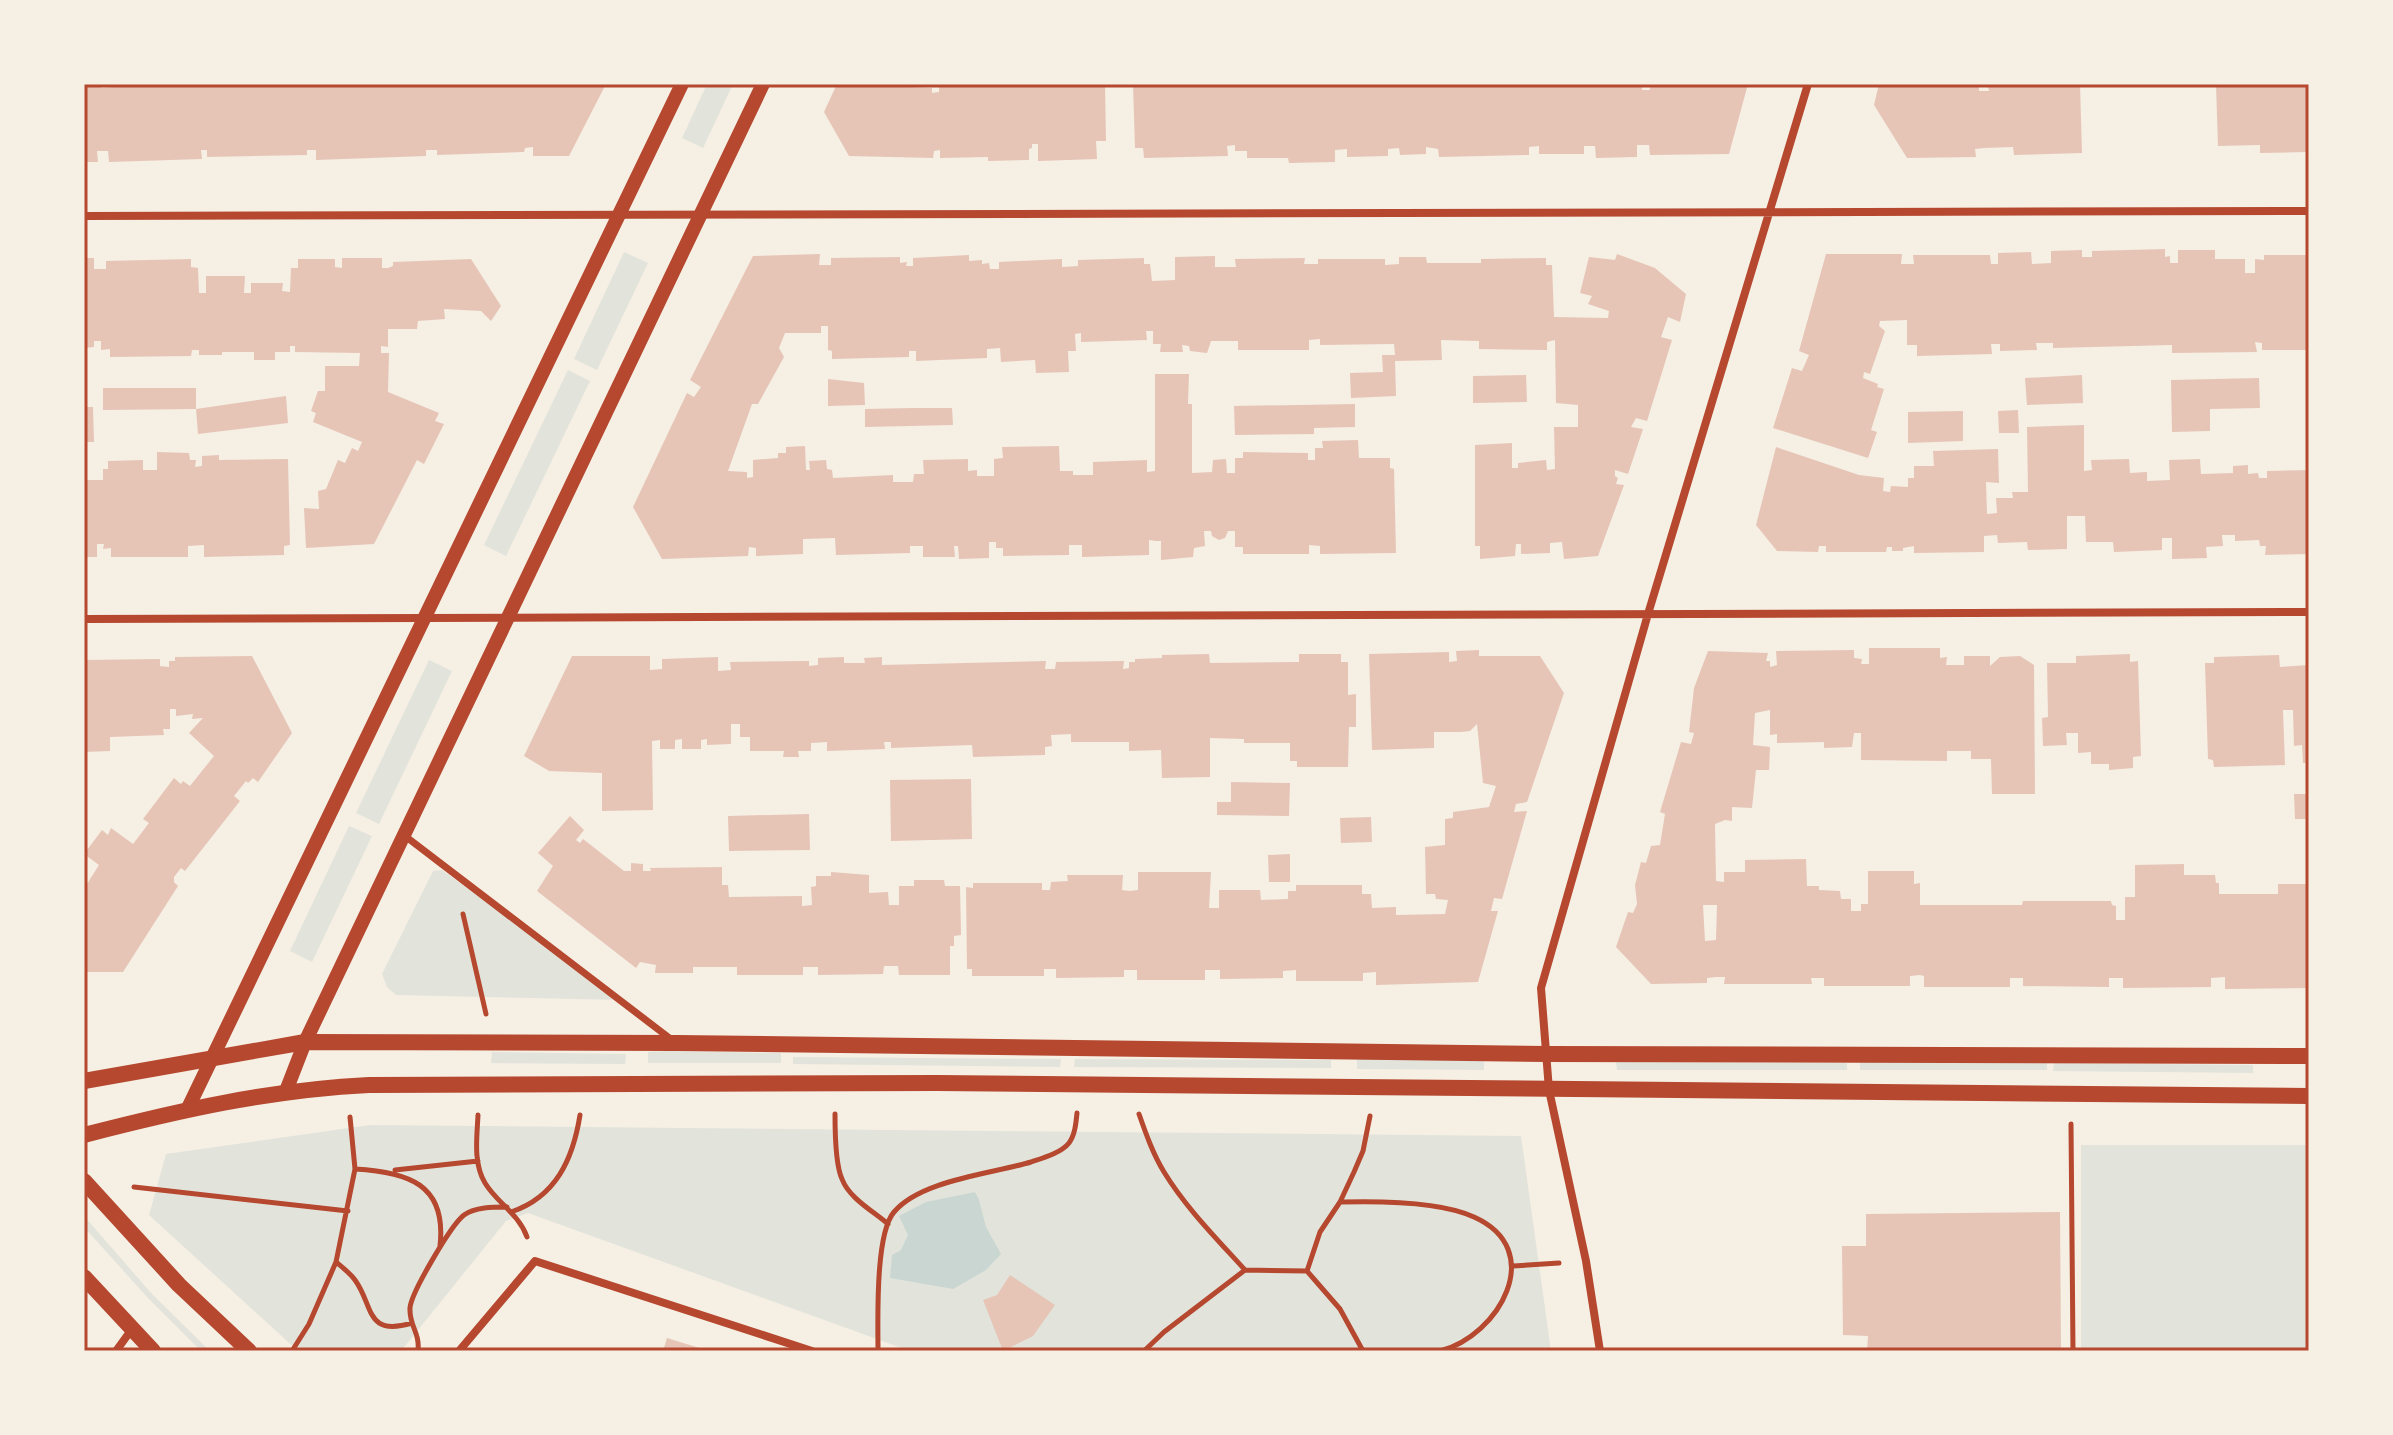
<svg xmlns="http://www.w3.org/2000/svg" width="2393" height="1435" viewBox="0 0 2393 1435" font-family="'Libre Baskerville',serif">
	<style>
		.green { fill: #e2e4dc }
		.water { fill: #c9d6d2 }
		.building { fill: #e6c5b7; fill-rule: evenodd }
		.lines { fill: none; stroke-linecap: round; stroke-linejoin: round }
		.path { stroke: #b5482f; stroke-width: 5 }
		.pedestrian { stroke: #b5482f; stroke-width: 7 }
		.minor { stroke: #b5482f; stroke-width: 8 }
		.tertiary { stroke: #b5482f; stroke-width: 14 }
		.secondary { stroke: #b5482f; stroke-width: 16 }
		.neatline { fill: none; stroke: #b5482f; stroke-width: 3 }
	</style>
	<rect width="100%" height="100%" fill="#f6efe4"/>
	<path class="green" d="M707 84H733L703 148 682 138Z
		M624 252 648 263 597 370 574 359Z
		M568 370 590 381 506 556 484 545Z
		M429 660 452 671 379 824 356 813Z
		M349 826 372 836 312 962 290 951Z
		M442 870 622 1000 396 995 387 987 382 974 433 871Z
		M669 1051 781 1053V1063H648V1052Z
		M492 1052 626 1054 625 1064 491 1063Z
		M793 1057 1061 1059 1060 1067 793 1064Z
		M1075 1059 1331 1060V1068L1074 1067Z
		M1357 1059 1484 1060V1070L1357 1069Z
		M1616 1062 1847 1063V1070H1617Z
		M1860 1062 2047 1063V1070H1860Z
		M2054 1063 2253 1065V1073L2053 1071Z
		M370 1125 1521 1136 1551 1351H910L528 1213 506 1221 401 1351H298L149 1215 166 1154Z
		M2081 1145H2309V1351H2081Z
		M84 1216 152 1294 210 1351H201L147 1297 84 1227Z"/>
	<path class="water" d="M975 1192 979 1200 986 1227 1001 1254 986 1270 953 1289 890 1278 892 1255 901 1250 908 1235 899 1216 926 1202Z"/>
	<path class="building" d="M84 84H101V88L115 87V84H518V87H523V84H606L569 156H533V147L525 148 524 152 437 155V150H426V156L316 160V150H307V155L207 157V150H201L202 159 109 162 108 151H97L98 162H84Z
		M837 84H911L910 87 932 88V93L939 92V84H1105L1106 141H1096L1097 159 1038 161V144H1032V148L1029 149V160L988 161V157L940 158V150L934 151 933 158 849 156 824 112Z
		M1133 84H1642V90H1650L1649 84H1748L1729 154 1650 155 1649 145H1637V157L1596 158 1595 146H1584V154H1539V146L1529 147V155L1439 157 1438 149 1426 147V154L1400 155 1399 148 1388 149V156L1347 157V149L1335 150V162L1289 163 1288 158H1247V151H1235V145L1227 146 1228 156 1144 158 1143 148H1135Z
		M1879 84H1979V91H1989L1988 85 2080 84 2082 153 2014 155 2013 147 1984 148 1975 149 1976 157 1907 158 1874 105Z
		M2216 84H2309L2307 152 2260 153V145L2218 146Z
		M2165 249V257L2170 256V263H2178V250H2215V259H2245V273H2255V259L2264 260V255H2309V350H2262V343L2255 342 2257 352 2172 353V345L2053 348V343H2036L2037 350 2000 351V344H1991L1992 354 1917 356V345H1907V320L1880 321 1879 326 1885 331 1870 374 1864 372 1863 378 1878 384 1877 387 1884 389 1871 430 1877 432 1868 458 1773 428 1792 368 1802 371 1809 355 1799 351 1826 254H1902L1901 264H1914L1913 255H1990L1991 264H1998V253L2031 252 2032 264 2051 263V251L2082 250V257H2092V251Z
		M820 254 819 265H831V258L900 257V263L907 262 906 266H913V258L969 255V261L982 260V264L989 263 990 269H999V262L1062 259V267L1078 266V260L1144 258V264H1150L1152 281 1175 280V257L1215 256V267H1236L1235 259 1305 258 1304 264H1318V259H1385V265L1399 264V257H1426L1427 263H1481V259L1546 258V265H1552L1554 317 1608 318 1609 311 1588 304 1592 296 1580 293 1589 257 1615 260 1617 254 1655 268 1686 294 1680 322 1668 317 1661 337 1672 340 1647 421 1636 418 1631 427 1643 429 1628 474 1615 470V476L1618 478 1616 484 1624 485 1598 556 1564 559 1562 542 1550 543V553L1521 554V544H1516L1515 556 1480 559V546H1475V445L1512 443V468H1518V463L1546 460 1547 470 1555 469 1554 427H1578V405L1556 403 1555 340 1547 342V350L1479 349V341L1441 340 1442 360 1395 361 1396 396 1351 398 1350 373 1383 372 1382 355H1395L1394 344 1320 345V339L1309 340V350H1238V341H1211L1207 353 1190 351 1189 346 1182 345 1183 352H1160L1161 344H1153V331H1146L1147 340 1081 342V333L1075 334 1076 351H1068L1069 372 1036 373 1035 360 1001 362 1000 348 987 349V358L916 361V351H909V357L832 359V351L828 350V326H821V333H785L779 348 784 357 758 404H752L728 471 747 472V478L753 477V460L778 458V453H786V447L805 446 806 470H810L809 461 826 460 827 469 832 470 833 478 893 475V482H913L914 474H924L923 460 968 459V471L977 470V476H994V459L1003 458 1002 447 1059 446 1060 471H1073V475H1093V462L1147 460V472L1155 471V374H1189L1188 404H1192V473L1212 472 1213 460 1226 459 1227 473H1235V458H1243V452L1308 453V460H1315V448H1323L1322 441 1358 440 1359 458H1390V468L1394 469 1396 553 1320 554V546L1309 545V554H1243V547H1235V531H1228L1225 538 1219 540 1212 536 1211 531H1204L1205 546 1194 548 1193 557 1161 560V541H1156L1149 540V555L1082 557V545H1069V555L1003 556V548H996V542H989V558L959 559 958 546H954L955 557H923V546H910V553L836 555 835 538 803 539V554L756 556V548L749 547 748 556 662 559 633 507 687 393 694 397 701 387 690 380 753 256Z
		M84 258H94V269H106V261L191 259V267L198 268 199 293H206V276H245L244 293H251V283H283L282 291 290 292 291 268H298V259H335V267L342 268V258H382V268H388L393 266V262L471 259 501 306 491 321 481 311 444 309 445 319 418 321 417 329H388V347L381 346V353H389L388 392 439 413 435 421 444 424 424 464 417 460 374 544 306 548 304 508 319 509 318 491 326 489 338 460 345 463 352 448 358 451 362 442 313 422 316 413 311 411 318 391H325V366H359L360 353 295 352V346H290V352H275V360H254V352H222V355H199V350H192L191 356 110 357V349L101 350V341H94V347L84 348Z
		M1526 375 1527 402 1473 403V376Z
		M2082 375 2083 403 2027 405 2025 378Z
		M2259 378 2260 408 2210 409V431L2172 432 2171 380Z
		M828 379 864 383 865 405 828 406Z
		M103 388H196V409L103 410Z
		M286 396 288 423 198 434 196 409Z
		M1355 404V427L1314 428V434L1235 435 1234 406Z
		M84 407H93L94 442H84Z
		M912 408H952L953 425 865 427V409Z
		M2018 410 2019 433H1999L1998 411Z
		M1963 411V441L1908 443V412Z
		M2084 425V471L2092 470 2091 460 2129 459 2130 473 2147 472V481L2170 480 2169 460 2200 459 2201 474 2233 473V466L2248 465V474L2258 473 2259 478H2267V471L2309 470V554L2265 555 2266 546H2260L2259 540 2235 541V535H2222L2223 546 2206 547 2207 558 2172 559V538H2162V550L2114 552 2113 542H2086L2085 516H2067V549L2028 550 2027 542 1998 543 1997 535 1984 536V552L1914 553V546L1903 548V551H1892V547H1887L1886 552H1826V546H1819L1818 552 1777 551 1756 525 1776 447 1859 475 1884 478 1883 491 1890 492 1891 486 1908 487V478H1914V466H1934L1933 451 1998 449 1999 483 1986 482 1987 514 1997 513 1996 498H2013L2012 492H2028L2027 427Z
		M157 452 189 453 190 460H196L195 467 202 466V456L219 455V460L288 459 290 545 284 546V555L204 557V545L188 546V557H111V548L103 549 104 544H97V557H84V480H103V469H108V461L143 460V470H157Z
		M1869 648H1940V658L1947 657 1946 665H1964V656H1990V666L2000 657 2020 656 2034 665 2035 794H1992L1991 759H1971V751H1947V761L1861 760V733H1854L1852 747 1824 748V742L1777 743V734L1770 735V710L1755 713 1753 745 1770 747 1769 770H1756L1752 808 1732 807V821L1725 820 1715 824 1716 881 1724 882V872H1745V860L1806 859 1807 886H1819V890L1840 891 1841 899H1851V911H1861V904H1868V871H1914V884L1920 883V905H2022L2023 901H2111L2112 905 2116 906V920H2125V897H2135V865L2184 864V875H2215L2216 883H2219V894H2278V884H2307L2309 886V988L2225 989V977L2211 978V987L2123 988V978H2109V987L2023 986V978H2010V987H1924V976L1920 975 1910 976V986H1824V978H1811L1812 984H1724L1725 977H1716L1707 978V983L1651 984 1616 947 1628 912 1633 913 1637 904 1635 885 1641 862 1646 863 1651 846 1660 845 1665 814 1660 812 1681 742 1691 744 1694 733 1689 732 1694 688 1708 651 1768 653 1766 661H1770V667L1777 665 1776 651 1854 650V658L1862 659 1861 664H1869ZM1703 905H1717L1716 940 1705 941Z
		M1479 650V656H1540L1564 693 1527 802 1516 804 1514 812 1527 811 1502 899 1494 898 1491 911H1498L1478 982 1376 985V972L1363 973V981H1296V970L1283 971V978L1220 979V970H1205V980H1137V970H1124V977L1056 978V969H1044V976H972V969H967L966 887 973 888V883H1042V890H1050L1051 882 1068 881 1067 875H1123L1122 890 1130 891 1138 890V872H1211L1209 908H1219V890H1260L1261 900 1288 899V891H1296V885H1362V894H1371L1372 908 1396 907V915L1445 914 1448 900 1436 899 1435 894H1426L1425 847 1445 845V819L1453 818V812L1489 807 1496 786 1483 783 1477 724 1470 731 1461 732H1434V748L1372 750 1369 654 1449 652V662L1457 661 1456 651Z
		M1209 654 1210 663 1299 662V654H1341V662H1348V695L1356 694V727H1349L1348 767H1297V761H1290V743H1244V739L1210 738V777L1162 778 1161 750 1129 751V742H1071V734L1051 735 1052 746 1045 747V755L973 757 972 745 891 748V742H884L885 749 827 751V742L811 743V751H798L799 757H783L784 751H750V737H740V724H731V744L707 745V739L701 740V749H682V739L675 740V749H660V740L652 741 653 810 602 811V773L549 771 524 756 572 656H650V670L662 669V659L718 657V671L731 670 730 662 809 661V666L818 665V658L844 657V663H865L864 658 882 657V665L1046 661 1045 669H1055L1056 662 1124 661 1123 669 1129 668V662H1135V659L1162 658V655Z
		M2130 654V662L2138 661 2141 756 2133 757V768L2109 770V764H2091V752L2078 753V733H2066L2067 745 2043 746 2042 718 2048 717 2047 663H2076V656Z
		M2279 655 2280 667 2309 665V763H2303L2302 745 2294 746 2293 710H2283L2285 765 2214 767 2213 760 2208 759 2205 663H2214V657Z
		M252 656 292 733 258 782 253 778 248 783 246 781 234 796 240 801 185 871 181 868 174 877V882L178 886 123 972H84V874L87 884 99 865 84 854 102 830 108 835 111 828 133 844 149 823 143 819 174 778 181 784 183 781 190 786 214 756 189 733 203 718 192 719 193 714 176 716V709H170V729H163L164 735 110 737V751L84 752V660L160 659V666L169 667V661H175V657Z
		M971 779 972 839 891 841 890 780Z
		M1231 782 1290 783 1289 816 1217 815V802H1231Z
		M2294 794H2309V819H2295Z
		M809 814 810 850 729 851 728 816Z
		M570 816 584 830 576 840 580 843 583 839 624 871H631V863L643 864V871H651L650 868 722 867V885H728L729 897 802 896V906L812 905 811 887 816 886V876H831V872L869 875V893L888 892 889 905H899V886H914V880H944L945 886H960L961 935 954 936V946H950V975H899L898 966H884L883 974 818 975V967H803V975H737V967H693V973H655L656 965 640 962 636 968 537 891 553 866 538 853Z
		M1371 817 1372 842 1341 843 1340 818Z
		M1290 854V882H1269L1268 855Z
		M2060 1212 2061 1351H1867L1868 1336 1843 1335 1842 1246H1866V1214Z
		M1010 1275 1055 1305 1033 1336 1003 1351 983 1300 997 1295Z
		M667 1338 706 1350V1351H663Z"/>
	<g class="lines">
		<path class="path" d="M463 914 486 1014
			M835 1114C835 1130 835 1164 842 1179 849 1198 873 1211 888 1224
			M1139 1114C1146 1134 1153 1154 1164 1172 1186 1208 1217 1239 1245 1270
			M478 1115C477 1137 473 1163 485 1183 497 1203 519 1214 527 1237
			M2071 1124 2073 1351
			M355 1169C408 1172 447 1184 440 1246
			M395 1170 478 1161
			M134 1187 348 1211
			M1340 1202C1377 1201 1440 1201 1474 1217 1548 1250 1499 1336 1440 1351
			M511 1212C556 1197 573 1159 580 1115
			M336 1262C342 1267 350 1273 355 1280 374 1306 365 1337 412 1323
			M1513 1266 1559 1263
			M292 1351 309 1324 336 1262 355 1169 350 1117
			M418 1351C420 1332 409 1326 410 1308 411 1293 451 1225 464 1215 475 1207 493 1207 507 1207
			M878 1351C878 1321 875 1234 894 1212 921 1180 991 1174 1031 1162 1043 1158 1061 1153 1069 1143 1075 1135 1076 1123 1077 1113
			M1144 1351 1164 1332 1245 1270 1307 1271
			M1363 1351 1340 1309 1307 1271 1320 1232 1340 1202 1354 1172 1363 1151 1370 1116"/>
		<path class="pedestrian" d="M405 836 672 1040"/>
		<path class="minor" d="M84 216 2309 211
			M84 619 2309 612
			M116 1351 132 1329
			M459 1351 535 1261 812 1351
			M1600 1351 1586 1261 1549 1090 1541 988 1648 614 1808 84"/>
		<path class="tertiary" d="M286 1091 305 1042 763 84
			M188 1108 682 84"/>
		<path class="secondary" d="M84 1081 305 1042 677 1043 1546 1054 2309 1056
			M84 1135C181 1110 269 1090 369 1085L937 1083 2309 1096
			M84 1181 179 1285 249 1351
			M84 1277 153 1351"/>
	</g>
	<rect width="2393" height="1435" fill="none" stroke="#f6efe4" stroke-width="172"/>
	<rect x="86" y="86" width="2221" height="1263" class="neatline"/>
</svg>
